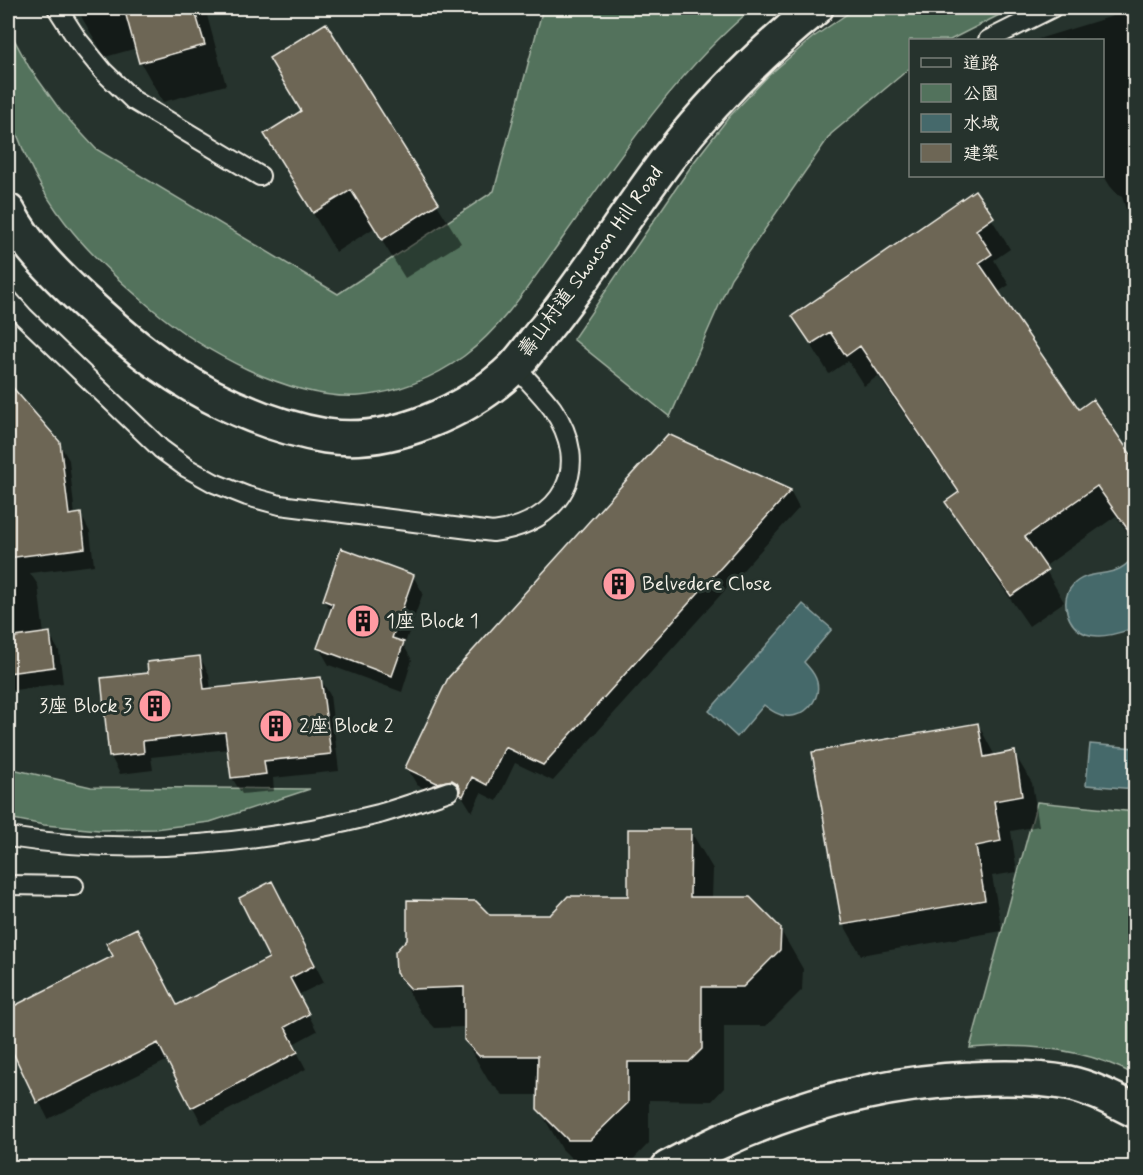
<svg xmlns="http://www.w3.org/2000/svg" width="1143" height="1175" viewBox="0 0 1143 1175" font-family="Mynerve,'LXGW WenKai TC',sans-serif">
	<style>
		.green { fill: #52725c; stroke: #a3b2a2; stroke-width: 1.5 }
		.water { fill: #45696b; stroke: #8b9f9d; stroke-width: 1.5 }
		.shadow { fill: #0007 }
		.building { fill: #6d6655; stroke: #f4f1e8; stroke-width: 1.5 }
		.lines { fill: none; stroke-linecap: round; stroke-linejoin: round }
		.lane-casing { stroke: #f4f1e8; stroke-width: 22 }
		.street-casing { stroke: #f4f1e8; stroke-width: 38 }
		.lane { stroke: #26332d; stroke-width: 18 }
		.street { stroke: #26332d; stroke-width: 33 }
		.labels { text-anchor: middle; dominant-baseline: central; stroke-width: 6; stroke-linejoin: round; paint-order: stroke }
		.street-label { font-size: 20px; fill: #f4f1e8; stroke: #26332d }
		.poi-label { font-size: 20px; fill: #f4f1e8; stroke: #26332d; text-anchor: start }
	</style>
	<rect width="100%" height="100%" fill="#26332d"/>
	<filter id="ink" filterUnits="userSpaceOnUse"><feTurbulence type="fractalNoise" baseFrequency=".0167" numOctaves="2"/><feDisplacementMap in="SourceGraphic" scale="12" xChannelSelector="R" yChannelSelector="G"/><feConvolveMatrix kernelMatrix="1 2 1 2 8 2 1 2 1" color-interpolation-filters="sRGB"/></filter>
	<g filter="url(#ink)">
		<path class="green" d="M543 8H753C676 72 620 157 562 239 534 278 503 327 464 356 434 378 397 393 359 396 289 400 202 351 150 307 92 258 46 212 19 139 15 129 8 118 8 107 5 81 7 54 8 28L29 67 60 110 96 149 338 294 494 191Z
			M856 8H1013L950 40H910V68L831 134 731 278 670 417 573 339 694 162 729 117 768 76 812 38Z
			M8 768 91 787 310 789 210 822 154 829 99 830 44 825 8 818Z
			M1037 802 1135 812V1075C1085 1048 1026 1043 970 1048Z"/>
		<path class="water" d="M1135 552V627C1122 633 1101 639 1086 634 1067 627 1059 600 1073 585 1090 566 1121 583 1135 552Z
			M803 604 832 629 804 662C809 668 815 673 817 682 821 700 804 718 786 716 777 715 771 710 764 705L737 737 709 711Z
			M1090 744 1135 748V789L1086 785Z"/>
		<path class="shadow" d="M79 8H205L226 85 163 102 141 63 137 48 105 57 82 18Z
			M1136 9V240L1122 197 1118 195 1110 186 1102 173V40L1038 39Z
			M326 25 461 243 405 278 374 228 336 252 266 134 302 112Z
			M975 192 1010 249 994 260 1009 285 997 293 1079 411 1133 461 1136 459V544L1116 516 1044 567 1064 602 1029 626 965 533 947 502 959 494 878 376 864 386 848 361 829 374 794 316Z
			M1136 269V290L1133 283Z
			M8 384 59 443 69 460 75 516 81 515 90 532 94 565 30 573 38 585 44 635 49 634 59 651 63 683 8 691Z
			M790 491 799 508 553 781 515 763 497 801 481 793 472 812 462 796 447 800 417 785 407 768Z
			M413 576 423 593 404 646 412 660 402 692 329 665 319 648 332 613 324 600Z
			M200 657 209 674 211 690 320 678 330 695 339 771 273 778 274 791 242 794 232 778 229 749 151 757 153 770 120 774 111 757 103 679 149 675Z
			M978 724 995 756 1014 753 1032 783 1039 826 1011 831 1017 872 992 876 1002 931 861 955 844 925 813 753Z
			M690 830 713 869 712 898 780 929 803 969 802 990 766 1026H724V1088L712 1101 649 1100V1143L625 1168H581L562 1149 539 1109V1095H503L488 1080 465 1040V1027L435 1028 421 1013 398 973 490 916H550L629 898Z
			M281 899 324 982 298 995 317 1031 293 1044 306 1069 202 1124 168 1060 48 1119 8 1039V1010L115 957 177 1007 271 958Z"/>
		<path class="building" d="M124 8H194L205 45 139 63Z
			M326 23 439 203 382 240 351 190 313 213 264 134 301 111 269 58Z
			M975 190 994 217 976 230 992 254 979 263 1079 409 1093 399 1136 462V541L1097 486 1025 537 1048 570 1011 596 945 502 959 492 860 346 846 356 830 332 811 344 792 316Z
			M8 382 60 442 69 515 81 513 85 548 8 558Z
			M668 434 791 490 543 765 505 747 487 785 472 777 463 796 460 794V788L457 783 452 780 437 783 405 768 448 678Z
			M341 548 414 575 392 638 404 642 392 676 317 648 333 604 323 600Z
			M50 632 54 667 8 673V638Z
			M200 656 204 689 321 677 331 754 264 761 266 774 231 778 225 732 143 741 144 753 109 757 101 678 148 673 147 662Z
			M978 723 984 757 1015 751 1022 796 994 801 1001 841 976 846 985 900 842 925 812 752Z
			M628 829H691L690 897H750L781 928 780 950 743 987H702V1049L689 1062H628V1103L590 1140H568L537 1109 538 1056H479L464 1040V987L411 989 396 973 395 952 407 939V900L476 901 490 915H550L568 896H628Z
			M272 881 315 965 290 978 309 1014 285 1027 298 1052 191 1108 158 1043 37 1103 8 1042V1009L113 956 106 943 137 928 177 1005 269 958 239 898Z"/>
		<g class="lines">
			<g class="lane-casing">
				<path id="lane" d="M57 8 77 39 103 71 133 100 260 176
					M988 40 1052 8
					M8 299 24 317 161 449 187 468 214 483 247 496 280 505 493 532C562 523 594 468 552 408 541 393 527 380 515 366
					M8 837C131 856 258 845 379 814 403 807 426 799 449 791
					M8 885 74 886"/>
			</g>
			<g class="street-casing">
				<path id="street" d="M8 211C26 246 55 274 84 301 124 338 161 369 209 395 245 414 286 429 326 436 390 446 469 411 514 367 525 356 534 341 545 329 589 274 626 214 668 158 713 100 759 54 816 8
					M668 1168C762 1116 865 1083 972 1079 1004 1077 1036 1077 1068 1083 1092 1088 1114 1100 1136 1111"/>
			</g>
			<use href="#lane" class="lane"/>
			<use href="#street" class="street"/>
		</g>
	</g>
	<defs>
		<g id="building-disc" transform="scale(1.725)"><circle r="9.5" fill="#ff9aa2" stroke="#26332d"/><path d="M-4-6H4V6H1V3H-1V6H-4ZM-2.5-4.3h1.7v1.8h-1.7ZM.8-4.3h1.7v1.8H.8ZM-2.5-1h1.7V.8h-1.7ZM.8-1h1.7V.8H.8Z" fill="#111"/></g>
	</defs>
	<g fill-rule="evenodd">
		<use href="#building-disc" x="619" y="584"/>
		<use href="#building-disc" x="363" y="621"/>
		<use href="#building-disc" x="155" y="706"/>
		<use href="#building-disc" x="276" y="726"/>
	</g>
	<g class="labels">
		<g class="street-label">
			<text transform="translate(591 262) rotate(-54)">壽山村道 Shouson Hill Road</text>
		</g>
		<g class="poi-label">
			<text x="642" y="584">Belvedere Close</text>
			<text x="386" y="621">1座 Block 1</text>
			<text x="132" y="706" text-anchor="end">3座 Block 3</text>
			<text x="299" y="726">2座 Block 2</text>
		</g>
	</g>
	<rect width="1143" height="1175" fill="none" stroke="#26332d" stroke-width="30"/>
	<rect x="15" y="15" width="1113" height="1145" fill="none" stroke="#f4f1e8" stroke-width="2" filter="url(#ink)"/>
	<rect x="909" y="39" width="195" height="138" fill="#26332d" stroke="#787f78" stroke-width="1.5"/>
	<rect x="921" y="58" width="30" height="9" fill="#26332d" stroke="#787f78" stroke-width="1.5"/>
	<text x="963" y="69" font-size="18" fill="#f4f1e8">道路</text>
	<rect x="921" y="84" width="30" height="18" fill="#52725c" stroke="#787f78" stroke-width="1.5"/>
	<text x="963" y="99" font-size="18" fill="#f4f1e8">公園</text>
	<rect x="921" y="114" width="30" height="18" fill="#45696b" stroke="#787f78" stroke-width="1.5"/>
	<text x="963" y="129" font-size="18" fill="#f4f1e8">水域</text>
	<rect x="921" y="144" width="30" height="18" fill="#6d6655" stroke="#787f78" stroke-width="1.5"/>
	<text x="963" y="159" font-size="18" fill="#f4f1e8">建築</text>
</svg>
